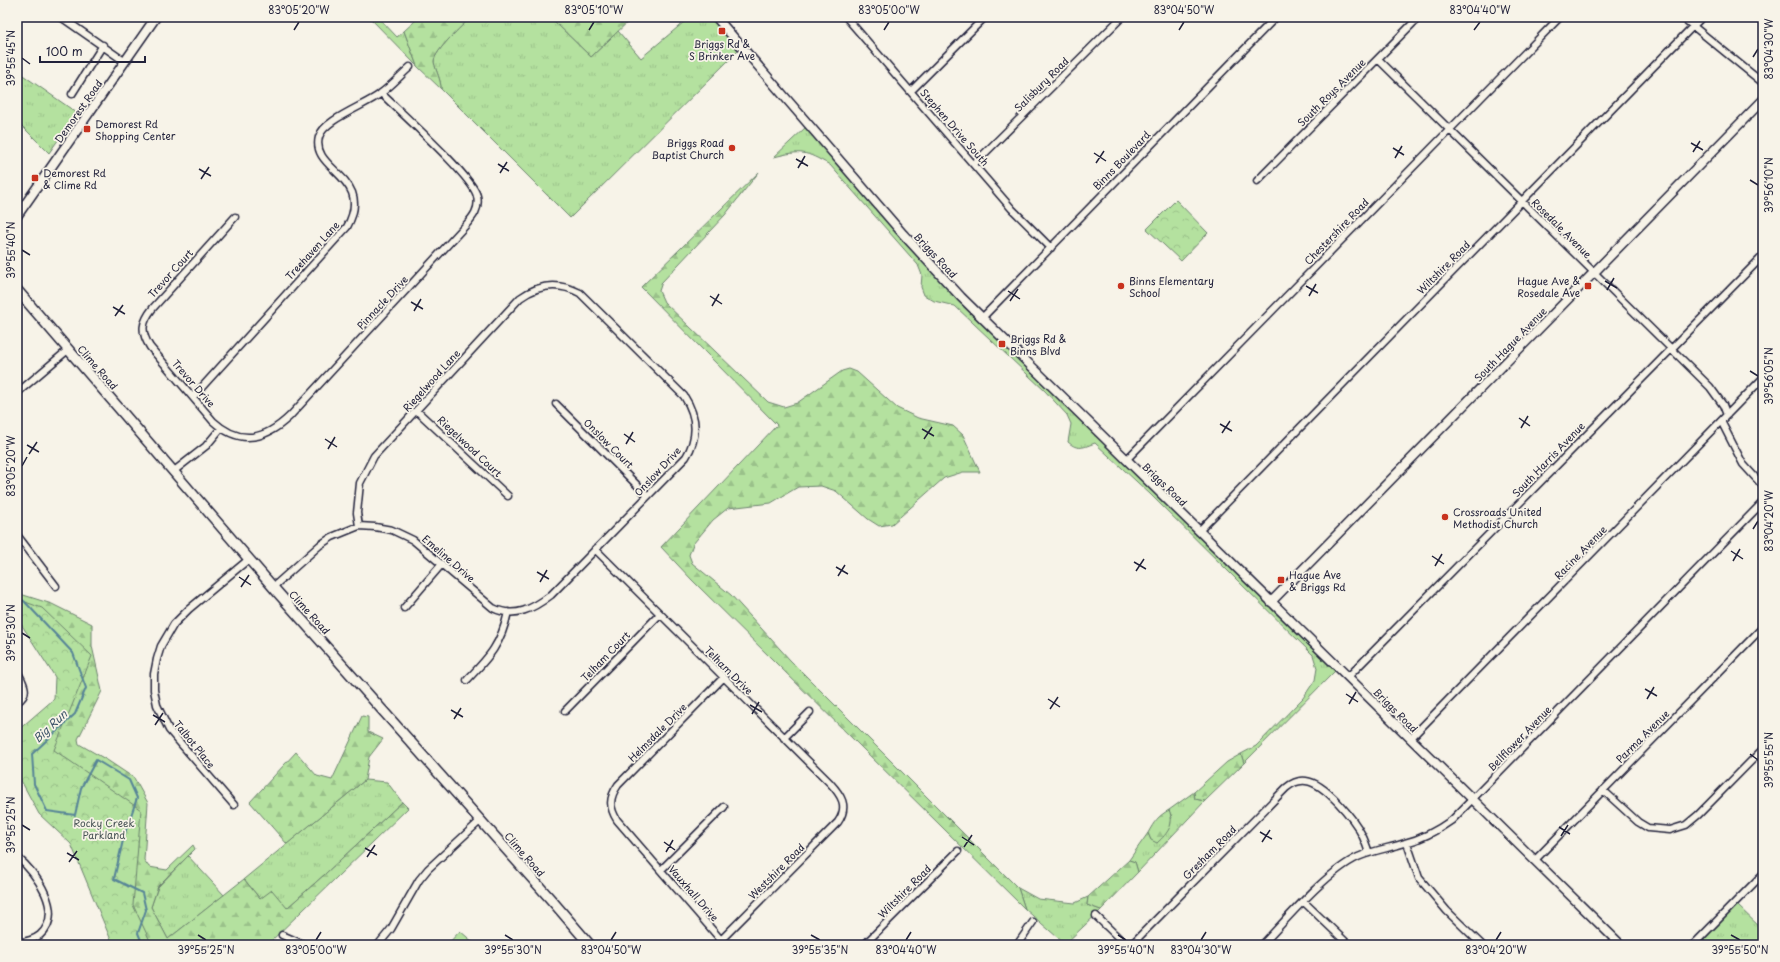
<svg xmlns="http://www.w3.org/2000/svg" width="1780" height="962" viewBox="0 0 1780 962" font-family="'Playpen Sans',sans-serif">
	<style>
		.grass { fill: url(#grass-tufts); stroke: #6b826d }
		.forest { fill: url(#forest-firs); stroke: #6b826d }
		.park { fill: url(#park-crowns); stroke: #6b826d }
		.lines { fill: none; stroke-linecap: round; stroke-linejoin: round }
		.stream { stroke: #568497; stroke-width: 2 }
		.minor-casing { stroke: #22223b; stroke-width: 9 }
		.tertiary-casing { stroke: #22223b; stroke-width: 11 }
		.secondary-casing { stroke: #22223b; stroke-width: 12 }
		.minor { stroke: #f7f3e8; stroke-width: 6 }
		.tertiary { stroke: #f7f3e8; stroke-width: 8 }
		.secondary { stroke: #f7f3e8; stroke-width: 9 }
		.ticks { fill: none; stroke: #22223b; stroke-width: 1.5 }
		.poi-dot { fill: #c8321e; stroke: #f7f3e8; stroke-width: 1.5 }
		.labels { text-anchor: middle; dominant-baseline: central; stroke-width: 3.5; stroke-linejoin: round; paint-order: stroke }
		.poi-label { font-size: 10px; fill: #22223b; stroke: #f7f3e8; text-anchor: start }
		.street-label { font-size: 10px; fill: #22223b; stroke: #f7f3e8 }
		.park-label { font-size: 10px; fill: #465254; stroke: #f7f3e8 }
		.water-label { font-size: 11px; font-style: italic; fill: #3c5369; stroke: #f7f3e8 }
		.neatline { fill: none; stroke: #22223b; stroke-width: 1.5 }
		.ticks-label { font-size: 10px; text-anchor: middle; fill: #22223b }
	</style>
	<defs>
		<pattern id="grass-tufts" width="24" height="20" patternUnits="userSpaceOnUse"><rect width="24" height="20" fill="#b4e19f"/><path d="M3 7l-1-3M5 7V3M7 7l1-3M15 17l-1-3M17 17v-4M19 17l1-3" fill="none" stroke="#9ac18a"/></pattern>
		<pattern id="forest-firs" width="22" height="20" patternUnits="userSpaceOnUse"><rect width="22" height="20" fill="#b4e19f"/><path d="M5 1l3.5 6h-7zM16 11l3.5 6h-7z" fill="#9ac18a"/></pattern>
		<pattern id="park-crowns" width="20" height="18" patternUnits="userSpaceOnUse"><rect width="20" height="18" fill="#b4e19f"/><path d="M2 6a3 3 0 1 1 6 0M12 15a3 3 0 1 1 6 0" fill="none" stroke="#9ac18a"/></pattern>
	</defs>
	<rect width="100%" height="100%" fill="#f7f3e8"/>
	<filter id="ink" filterUnits="userSpaceOnUse"><feTurbulence type="fractalNoise" baseFrequency=".025" numOctaves="2"/><feDisplacementMap in="SourceGraphic" scale="8" xChannelSelector="R" yChannelSelector="G"/><feConvolveMatrix kernelMatrix="1 2 1 2 8 2 1 2 1" color-interpolation-filters="sRGB"/></filter>
	<g filter="url(#ink)">
		<path class="grass" d="M369 17H382L380 19 397 37 404 31 417 66Z
			M471 17H550L591 57 618 31 641 58 690 17H710L739 50 570 218 441 89C441 79 436 72 434 62 433 52 463 25 471 17Z
			M17 71 77 113 49 153 17 121Z
			M806 127 959 301 1336 670 1244 763 1241 754 1256 746 1303 698 1315 680 1317 668 1313 655 1150 494 1095 443C1084 447 1078 451 1068 442L1071 424 1067 415 1045 391 955 306 934 301 924 295 921 287 922 275 918 265 830 165C805 151 802 150 774 157Z
			M365 780 387 782 402 802 324 875 287 908 260 899 244 879Z
			M1194 792 1195 799 1205 801 1138 872 1135 862 1129 860 1148 833 1151 840 1172 818 1169 810Z
			M188 856 224 895 168 939 151 907 158 887Z
			M1018 888 1038 899 1075 903 1088 897 1087 905 1101 910 1065 944 1025 909Z
			M1737 905 1763 930V945H1698Z
			M460 931 474 943 472 945H447Z"/>
		<path class="forest" d="M413 17H471C463 25 433 52 434 62 436 72 441 79 441 89L417 66 404 31 416 20Z
			M550 17H633L591 57Z
			M759 172 725 215 662 282 659 291 664 302 768 402 784 407 797 403 842 371 849 369 857 372 897 408 918 418 953 426 963 435 980 472H963L944 478 892 524 879 526 868 519 836 491 821 486 798 487 771 503 728 508 713 520 693 544 689 555 692 563 731 595 790 660 1018 888 1025 909 692 580 661 547 777 425 641 287Z
			M17 593 52 604 92 624V646L102 691 78 739 79 744 107 760 134 778 148 803 144 860 149 867 167 870 193 845 195 849 158 886 151 907 168 939 244 879 260 899 272 890 287 908 324 875 402 802 408 808 267 945H133L86 845 31 795 67 683 17 616Z
			M362 716 368 717V732L383 739 369 757 365 780 287 844 250 802 296 752 317 776 332 780Z
			M1241 754 1244 763 1205 801 1195 799 1194 792 1227 762Z
			M1169 810C1175 824 1168 833 1157 843L1151 840 1148 833C1154 822 1158 816 1169 810Z
			M1129 860 1135 862 1138 872 1101 910 1087 905 1088 897Z"/>
		<path class="park" d="M1176 200 1208 233 1181 261 1147 229Z
			M17 599 42 608 92 656 54 750 141 810 133 905 152 945H113L71 844 39 814 17 773V731L54 699 55 677 21 624 17 622Z"/>
		<g class="lines">
			<path class="stream" d="M17 597 24 601 73 653 86 688 75 714 32 754 34 784 47 811 75 815 81 788 96 760 129 780 137 798 124 836 114 879 142 893 146 910 138 933 143 945"/>
			<g class="minor-casing">
				<path id="minor" d="M61 17 124 61
					M846 17 1012 209 1051 248
					M1682 17 1763 83
					M1378 59 1710 387 1723 405 1727 415
					M911 91 985 17
					M72 94 103 45
					M974 164 1122 17
					M1257 181 1419 17
					M235 217 153 308C142 322 140 331 150 347L213 421C240 446 265 440 290 416L465 226C473 217 480 209 477 196 473 177 399 111 381 93
					M982 318 1276 17
					M17 393 69 349
					M193 397 347 227C375 176 310 171 319 137 323 120 366 105 380 94 391 86 400 76 410 67
					M556 404 648 496
					M417 411 508 496
					M1721 421 1743 464 1763 486
					M1126 460 1560 17
					M174 471 206 446 221 428
					M1199 531 1702 17
					M17 535 56 586
					M595 549 830 783C841 795 849 806 838 822L716 945
					M273 587 320 545 332 537 359 526 375 527 392 530 413 540 493 608C515 619 534 608 551 595L686 457C699 436 697 416 684 396L580 293C559 282 539 284 520 298L374 456 360 483 357 513 359 526
					M404 608 442 564
					M17 671C23 682 31 694 17 702
					M1348 677 1763 256
					M467 680C489 657 501 645 508 612
					M565 711 660 614
					M784 738 810 712
					M1411 738 1763 378
					M1603 790 1638 822 1648 828 1670 830 1686 825 1698 815 1763 749
					M234 805 169 730 157 705 154 690V674L157 659 161 646 174 624 189 609 249 559
					M1407 843 1419 878 1447 911 1482 945
					M17 857C36 872 65 913 40 935 34 940 25 942 17 943
					M1535 860 1763 627
					M661 870 724 807
					M1304 902 1349 945
					M1096 916 1126 945
					M282 935 305 945
					M721 940 617 820C609 807 609 798 618 785L723 678
					M378 945 391 929 419 880 428 869 481 820
					M864 945 958 851
					M1017 945 1033 922
					M1131 945 1286 788C1292 783 1298 780 1306 781 1325 783 1354 819 1362 835 1365 841 1367 847 1369 853
					M1262 945C1287 919 1326 872 1358 857 1374 850 1390 848 1405 843 1422 839 1438 830 1452 820L1763 502
					M1693 945 1763 874"/>
			</g>
			<g class="tertiary-casing">
				<path id="tertiary" d="M716 17 903 234 961 297 1621 945
					M17 216 156 17
					M1271 602 1763 100"/>
			</g>
			<g class="secondary-casing">
				<path id="secondary" d="M17 290 279 594 554 903 590 945"/>
			</g>
			<use href="#minor" class="minor"/>
			<use href="#tertiary" class="tertiary"/>
			<use href="#secondary" class="secondary"/>
		</g>
	</g>
	<path class="ticks" d="M294 30 299 22M589 30 594 22M884 30 889 22M1179 30 1184 22M1474 30 1480 22M1753 57 1758 49M22 58 30 64M1691 143 1703 150M1393 148 1404 155M1693 152 1700 141M1094 153 1106 161M1395 158 1402 146M796 159 808 166M1096 163 1104 151M498 164 509 171M798 168 805 156M199 169 211 176M500 173 507 162M201 179 209 167M1750 180 1758 185M22 250 30 255M1605 281 1617 288M1306 286 1318 293M1607 290 1614 278M1008 291 1020 299M710 296 722 304M1309 296 1316 284M1010 301 1018 289M411 302 423 309M712 306 719 294M113 307 125 314M414 311 421 299M115 316 123 305M1750 371 1758 376M1519 418 1530 426M1220 424 1232 431M1521 428 1528 416M922 429 934 436M1222 433 1230 421M624 434 635 442M325 439 337 447M924 439 932 427M626 444 633 432M27 445 39 452M328 449 335 437M29 454 37 442M22 466 27 457M1753 529 1758 521M1731 551 1743 559M1432 556 1444 564M1733 561 1740 549M1134 562 1146 569M1435 566 1442 554M836 567 848 574M1136 571 1144 559M537 572 549 579M838 576 845 565M239 577 251 585M540 582 547 570M241 587 249 575M22 633 30 638M1645 689 1657 696M1346 694 1358 702M1048 699 1060 707M1647 699 1654 687M1349 704 1356 692M750 705 762 712M1050 709 1058 697M451 710 463 717M752 714 759 702M153 715 165 722M454 719 461 708M155 725 163 713M1750 754 1758 760M22 825 30 830M1559 827 1570 834M1260 832 1272 839M1561 836 1568 825M962 837 974 845M664 842 675 850M1262 842 1270 830M964 847 972 835M365 848 377 855M666 852 673 840M67 853 79 860M367 857 375 845M69 862 77 851M198 935 206 940M505 935 513 940M811 935 820 940M1118 935 1126 940M1731 935 1740 940M316 940 321 932M611 940 616 932M906 940 911 932M1201 940 1206 932M1496 940 1501 932"/>
	<g class="poi-dot">
		<rect x="718" y="27" width="8" height="8" rx="2"/>
		<rect x="83" y="125" width="8" height="8" rx="2"/>
		<circle cx="732" cy="148" r="4"/>
		<rect x="31" y="174" width="8" height="8" rx="2"/>
		<circle cx="1121" cy="286" r="4"/>
		<rect x="1584" y="282" width="8" height="8" rx="2"/>
		<rect x="998" y="340" width="8" height="8" rx="2"/>
		<circle cx="1445" cy="517" r="4"/>
		<rect x="1277" y="576" width="8" height="8" rx="2"/>
	</g>
	<g class="labels">
		<g class="poi-label">
			<text x="722" y="43" text-anchor="middle">Briggs Rd &amp;<tspan x="722" dy="12">S Brinker Ave</tspan></text>
			<text x="95" y="123">Demorest Rd<tspan x="95" dy="12">Shopping Center</tspan></text>
			<text x="724" y="142" text-anchor="end">Briggs Road<tspan x="724" dy="12">Baptist Church</tspan></text>
			<text x="43" y="172">Demorest Rd<tspan x="43" dy="12">&amp; Clime Rd</tspan></text>
			<text x="1129" y="280">Binns Elementary<tspan x="1129" dy="12">School</tspan></text>
			<text x="1580" y="280" text-anchor="end">Hague Ave &amp;<tspan x="1580" dy="12">Rosedale Ave</tspan></text>
			<text x="1010" y="338">Briggs Rd &amp;<tspan x="1010" dy="12">Binns Blvd</tspan></text>
			<text x="1453" y="511">Crossroads United<tspan x="1453" dy="12">Methodist Church</tspan></text>
			<text x="1289" y="574">Hague Ave<tspan x="1289" dy="12">&amp; Briggs Rd</tspan></text>
		</g>
		<g class="street-label">
			<text transform="translate(1041 84) rotate(-45)">Salisbury Road</text>
			<text transform="translate(1331 92) rotate(-45)">South Roys Avenue</text>
			<text transform="translate(78 111) rotate(-55)">Demorest Road</text>
			<text transform="translate(955 127) rotate(49)">Stephen Drive South</text>
			<text transform="translate(1121 160) rotate(-46)">Binns Boulevard</text>
			<text transform="translate(1562 228) rotate(45)">Rosedale Avenue</text>
			<text transform="translate(1336 231) rotate(-46)">Chestershire Road</text>
			<text transform="translate(312 250) rotate(-48)">Treehaven Lane</text>
			<text transform="translate(936 255) rotate(47)">Briggs Road</text>
			<text transform="translate(1443 267) rotate(-45)">Wiltshire Road</text>
			<text transform="translate(170 273) rotate(-48)">Trevor Court</text>
			<text transform="translate(382 302) rotate(-47)">Pinnacle Drive</text>
			<text transform="translate(1510 344) rotate(-46)">South Hague Avenue</text>
			<text transform="translate(98 367) rotate(49)">Clime Road</text>
			<text transform="translate(431 380) rotate(-48)">Riegelwood Lane</text>
			<text transform="translate(194 383) rotate(49)">Trevor Drive</text>
			<text transform="translate(609 443) rotate(45)">Onslow Court</text>
			<text transform="translate(470 446) rotate(43)">Riegelwood Court</text>
			<text transform="translate(1548 459) rotate(-46)">South Harris Avenue</text>
			<text transform="translate(657 471) rotate(-47)">Onslow Drive</text>
			<text transform="translate(1165 484) rotate(44)">Briggs Road</text>
			<text transform="translate(1580 552) rotate(-46)">Racine Avenue</text>
			<text transform="translate(449 558) rotate(41)">Emeline Drive</text>
			<text transform="translate(310 612) rotate(48)">Clime Road</text>
			<text transform="translate(605 656) rotate(-46)">Telham Court</text>
			<text transform="translate(729 670) rotate(45)">Telham Drive</text>
			<text transform="translate(1396 710) rotate(45)">Briggs Road</text>
			<text transform="translate(657 732) rotate(-45)">Helmsdale Drive</text>
			<text transform="translate(1642 736) rotate(-45)">Parma Avenue</text>
			<text transform="translate(1519 738) rotate(-46)">Bellflower Avenue</text>
			<text transform="translate(195 744) rotate(51)">Talbot Place</text>
			<text transform="translate(1209 852) rotate(-45)">Gresham Road</text>
			<text transform="translate(525 854) rotate(49)">Clime Road</text>
			<text transform="translate(776 871) rotate(-45)">Westshire Road</text>
			<text transform="translate(904 891) rotate(-45)">Wiltshire Road</text>
			<text transform="translate(694 893) rotate(49)">Vauxhall Drive</text>
		</g>
		<g class="park-label">
			<text x="104" y="822">Rocky Creek<tspan x="104" dy="12">Parkland</tspan></text>
		</g>
		<g class="water-label">
			<text transform="translate(50 726) rotate(-43)">Big Run</text>
		</g>
	</g>
	<rect width="1780" height="962" fill="none" stroke="#f7f3e8" stroke-width="44"/>
	<path d="M40 56v6h105v-6" fill="none" stroke="#22223b" stroke-width="2"/>
	<text x="46" y="56" font-size="12" fill="#22223b" stroke="#f7f3e8" stroke-width="3" paint-order="stroke">100 m</text>
	<rect x="22" y="22" width="1736" height="918" class="neatline"/>
	<g class="ticks-label">
		<text x="299" y="14">83°05'20"W</text>
		<text x="594" y="14">83°05'10"W</text>
		<text x="889" y="14">83°05'00"W</text>
		<text x="1184" y="14">83°04'50"W</text>
		<text x="1480" y="14">83°04'40"W</text>
		<text transform="translate(1769 49) rotate(-90)" y="4">83°04'30"W</text>
		<text transform="translate(11 58) rotate(-90)" y="4">39°55'45"N</text>
		<text transform="translate(1769 185) rotate(-90)" y="4">39°56'10"N</text>
		<text transform="translate(11 250) rotate(-90)" y="4">39°55'40"N</text>
		<text transform="translate(1769 376) rotate(-90)" y="4">39°56'05"N</text>
		<text transform="translate(11 466) rotate(-90)" y="4">83°05'20"W</text>
		<text transform="translate(1769 521) rotate(-90)" y="4">83°04'20"W</text>
		<text transform="translate(11 633) rotate(-90)" y="4">39°55'30"N</text>
		<text transform="translate(1769 760) rotate(-90)" y="4">39°55'55"N</text>
		<text transform="translate(11 825) rotate(-90)" y="4">39°55'25"N</text>
		<text x="206" y="954">39°55'25"N</text>
		<text x="316" y="954">83°05'00"W</text>
		<text x="513" y="954">39°55'30"N</text>
		<text x="611" y="954">83°04'50"W</text>
		<text x="820" y="954">39°55'35"N</text>
		<text x="906" y="954">83°04'40"W</text>
		<text x="1126" y="954">39°55'40"N</text>
		<text x="1201" y="954">83°04'30"W</text>
		<text x="1496" y="954">83°04'20"W</text>
		<text x="1740" y="954">39°55'50"N</text>
	</g>
</svg>
